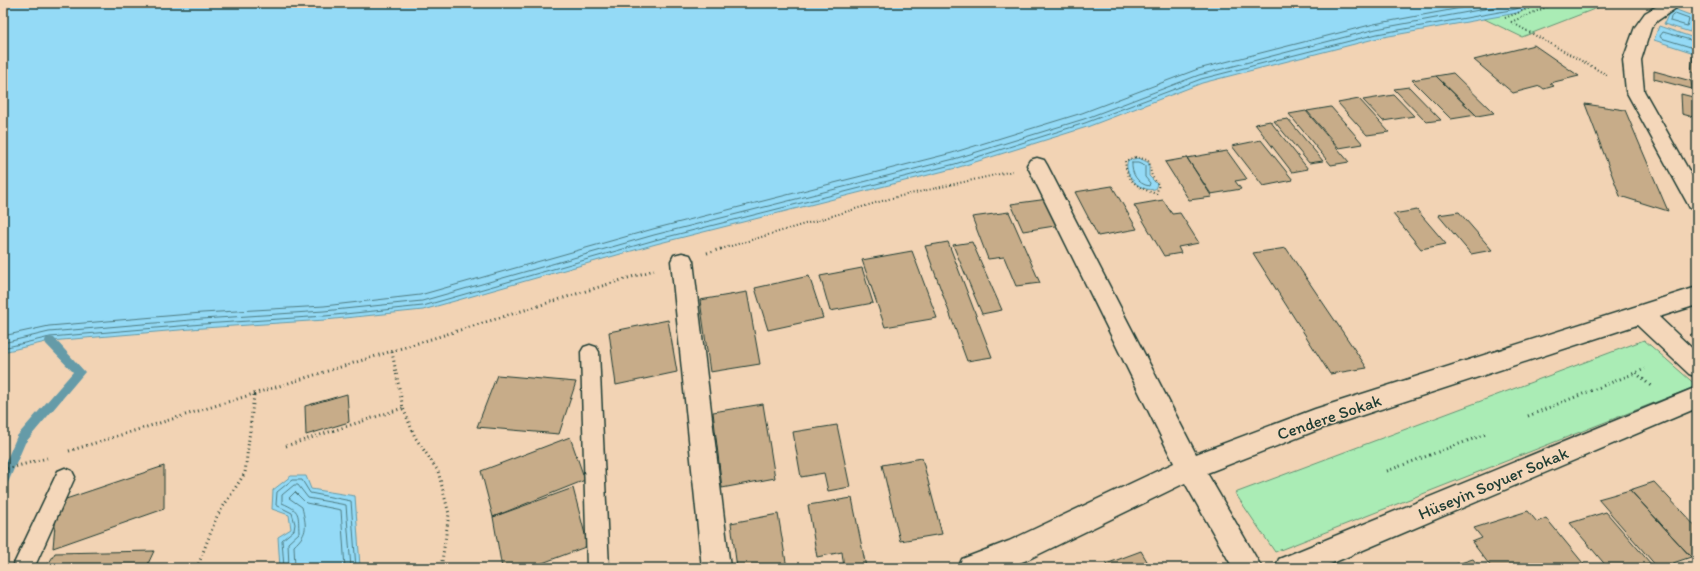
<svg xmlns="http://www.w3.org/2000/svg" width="1700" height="571" viewBox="0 0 1700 571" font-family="Itim,sans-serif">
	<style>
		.green { fill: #aaecb5; stroke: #649474 }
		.water { fill: #94daf6; stroke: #659ba8 }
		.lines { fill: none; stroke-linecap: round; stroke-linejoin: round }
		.shore { stroke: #4e7c82; stroke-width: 1 }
		.stream { fill: #659ba8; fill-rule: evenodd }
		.building { fill: #c7ac89; stroke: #1f3d34 }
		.lane-casing { stroke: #1f3d34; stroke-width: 3 }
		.street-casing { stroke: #1f3d34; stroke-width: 3 }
		.path-far1 { stroke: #1f3d34; stroke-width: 2; stroke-dasharray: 1 2.5; stroke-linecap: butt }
		.path { stroke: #1f3d34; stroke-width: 3; stroke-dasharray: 1 3.5; stroke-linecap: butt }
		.lane { fill: #f4d7ba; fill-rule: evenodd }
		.street { fill: #f4d7ba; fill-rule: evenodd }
		.labels { text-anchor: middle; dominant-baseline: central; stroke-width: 3; stroke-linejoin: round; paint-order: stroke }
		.street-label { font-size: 17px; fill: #1f3d34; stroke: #f4d7ba }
	</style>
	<rect width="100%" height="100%" fill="#f2d3b4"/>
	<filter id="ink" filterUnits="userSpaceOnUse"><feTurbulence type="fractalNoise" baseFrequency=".025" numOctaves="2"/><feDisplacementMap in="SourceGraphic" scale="8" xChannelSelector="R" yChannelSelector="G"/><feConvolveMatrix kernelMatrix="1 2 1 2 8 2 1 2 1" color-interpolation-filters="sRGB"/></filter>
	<g filter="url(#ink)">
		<path class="green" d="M1486 3H1610L1522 37 1472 13Z
			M1644 340 1697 386 1275 552 1235 493Z"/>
		<path class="water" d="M3 3H1539L1517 13 1378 38 1202 83 1087 127 956 168 656 244 423 310 325 320 203 328 50 341 3 352Z
			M1674 9 1695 17 1690 32 1664 24 1668 15Z
			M1659 26 1697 39V54L1654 40Z
			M1139 158 1149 163V176L1157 184 1155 189C1141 193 1122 175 1128 160Z
			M291 476H306L311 489 355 496 360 566 358 568H280L278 537 291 529 289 515 272 509 273 490Z"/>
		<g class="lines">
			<path class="shore" d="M1675 14 1689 19 1687 26 1670 21 1671 17Z
				M1697 42 1663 32 1660 36 1661 38 1697 49
				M1132 163H1138L1145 166V177L1150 183 1149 186C1138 184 1131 174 1132 163Z
				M3 336 49 326 202 313 324 306 420 295 653 229 952 153 1082 113 1198 69 1374 24 1488 3
				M3 343 49 332 202 319 324 311 422 301 654 235 954 159 1084 119 1199 75 1376 29 1517 3
				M3 348 50 337 203 324 325 316 423 306 655 240 955 164 1085 123 1201 79 1377 34 1516 9 1529 3
				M284 568 282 540 294 530 295 524 292 513 276 505 277 492 292 480H302L310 493 351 501 356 568
				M289 568 288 543 299 533C298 514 301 511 282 503V495L294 485H298L308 498 346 505 351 568
				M295 568 294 546C309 532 306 526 302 507L289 498 295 492 306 503 341 510 345 568"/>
			<path class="stream" d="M50 337 54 338 85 372 25 443 7 485 3 486V468L17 436 73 372 46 344 45 341 46 338Z"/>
		</g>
		<path class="building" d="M1697 16V36H1695V17Z
			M1534 45 1579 76 1550 83 1554 86 1544 89 1540 86 1513 93 1474 60Z
			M1693 55 1697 57V74L1691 72Z
			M1654 71 1691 81 1692 89 1654 79Z
			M1453 73 1494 113 1477 116 1436 76Z
			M1436 76 1476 115 1451 119 1412 80Z
			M1409 87 1441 120 1426 122 1394 89Z
			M1681 94 1697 98V118L1682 114Z
			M1394 95 1414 116 1383 121 1363 100Z
			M1359 99 1389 132 1367 135 1338 103Z
			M1585 104 1625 110 1668 211 1620 196Z
			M1331 107 1363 144 1339 148 1307 111Z
			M1306 111 1349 162 1331 165 1289 114Z
			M1288 119 1323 161 1309 163 1274 121Z
			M1270 121 1308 169 1292 172 1255 124Z
			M1261 140 1293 180 1263 186 1232 146Z
			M1227 151 1247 179 1235 181 1241 189 1211 194 1187 158Z
			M1187 158 1212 197 1189 200 1165 162Z
			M1112 186 1137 229 1098 236 1075 192Z
			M1048 199 1061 225 1023 231 1011 204Z
			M1163 200 1172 214 1180 213 1199 243 1178 247 1181 253 1164 256 1134 205Z
			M1417 210 1446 244 1421 249 1393 214Z
			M1009 212 1040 283 1016 286 1004 257 988 259 972 217Z
			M1459 212 1492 250 1471 254 1438 215Z
			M948 242 992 357 967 361 925 246Z
			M972 242 1002 310 982 314 953 245Z
			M1286 248 1367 368 1330 374 1253 253Z
			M912 251 937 318 885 327 862 260Z
			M862 268 873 303 830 311 820 276Z
			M809 276 823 318 768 330 755 288Z
			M747 292 760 364 710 372 700 300Z
			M668 320 677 372 616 385 609 332Z
			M1697 332V342L1689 335Z
			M497 375 576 382 559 434 477 427Z
			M347 394 349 422 306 435 305 406Z
			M763 404 775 478 722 488 713 412Z
			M837 425 850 487 828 491 824 473 801 477 793 432Z
			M570 437 585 480 493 517 481 471Z
			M922 458 942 534 900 541 882 465Z
			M164 466V509L53 548 57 502Z
			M1654 482 1697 528V555L1691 557 1630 490Z
			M573 488 588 546 529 568H502L493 517Z
			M1630 490 1691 557 1658 568 1598 499Z
			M852 498 866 567 844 568 842 552 817 557 808 505Z
			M1528 511 1537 522 1546 518 1587 568H1492L1472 542 1482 538 1474 528Z
			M1606 512 1651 564 1637 568H1608L1570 523Z
			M778 514 787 568H737L731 523Z
			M154 551 146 568H46L55 553Z
			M1141 551 1151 568H1108L1106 564Z
			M1473 559 1480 568 1448 567Z"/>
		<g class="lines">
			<g class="lane-casing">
				<path id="lane" d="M590 345 596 347 599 352 609 568H587L581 352 584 347Z
					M65 468 72 471 75 477 34 568H12L58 471Z"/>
			</g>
			<g class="street-casing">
				<path id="street" d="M1662 3H1681L1679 6 1657 21 1651 28 1641 60 1644 91 1697 185V210L1690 208 1626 91 1623 60 1635 27 1645 13Z
					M1037 158 1044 160 1047 165 1196 454 1315 409 1697 287V305L1659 317 1697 353V377L1689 374 1637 325 1320 429 1207 473 1262 568H1233L1185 483 1027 560 1006 568H958L962 559 1009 541 1174 463 1027 165 1030 160Z
					M682 253 690 255 693 261 730 568H702L671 261 674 255Z
					M1697 387V408L1321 568H1275L1279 559Z"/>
			</g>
			<path class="path-far1" d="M1505 18 1542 3
				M1511 22 1607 75
				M1511 22 1556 3
				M1135 157 1148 160C1151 165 1150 171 1152 176 1157 185 1161 182 1156 194 1137 187 1127 182 1125 161Z
				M721 249 892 198 1013 171"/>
			<path class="path" d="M707 253 724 248
				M392 352 403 408 415 437 438 471 449 514 441 568
				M1636 373 1652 387
				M1528 416 1645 369
				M286 446 403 408
				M69 451 654 270
				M3 470 47 458
				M1387 471 1486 434
				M197 568 217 516 245 473 254 395"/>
			<use href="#lane" class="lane"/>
			<use href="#street" class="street"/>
		</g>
	</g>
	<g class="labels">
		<g class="street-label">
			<text transform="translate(1329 417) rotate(-19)">Cendere Sokak</text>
			<text transform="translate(1493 483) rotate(-23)">Hüseyin Soyuer Sokak</text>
		</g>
	</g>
	<rect width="1700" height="571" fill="none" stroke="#f4d7ba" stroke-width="16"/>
	<rect x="8" y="8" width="1684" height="555" fill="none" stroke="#1f3d34" stroke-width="1.5" filter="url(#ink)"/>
</svg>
